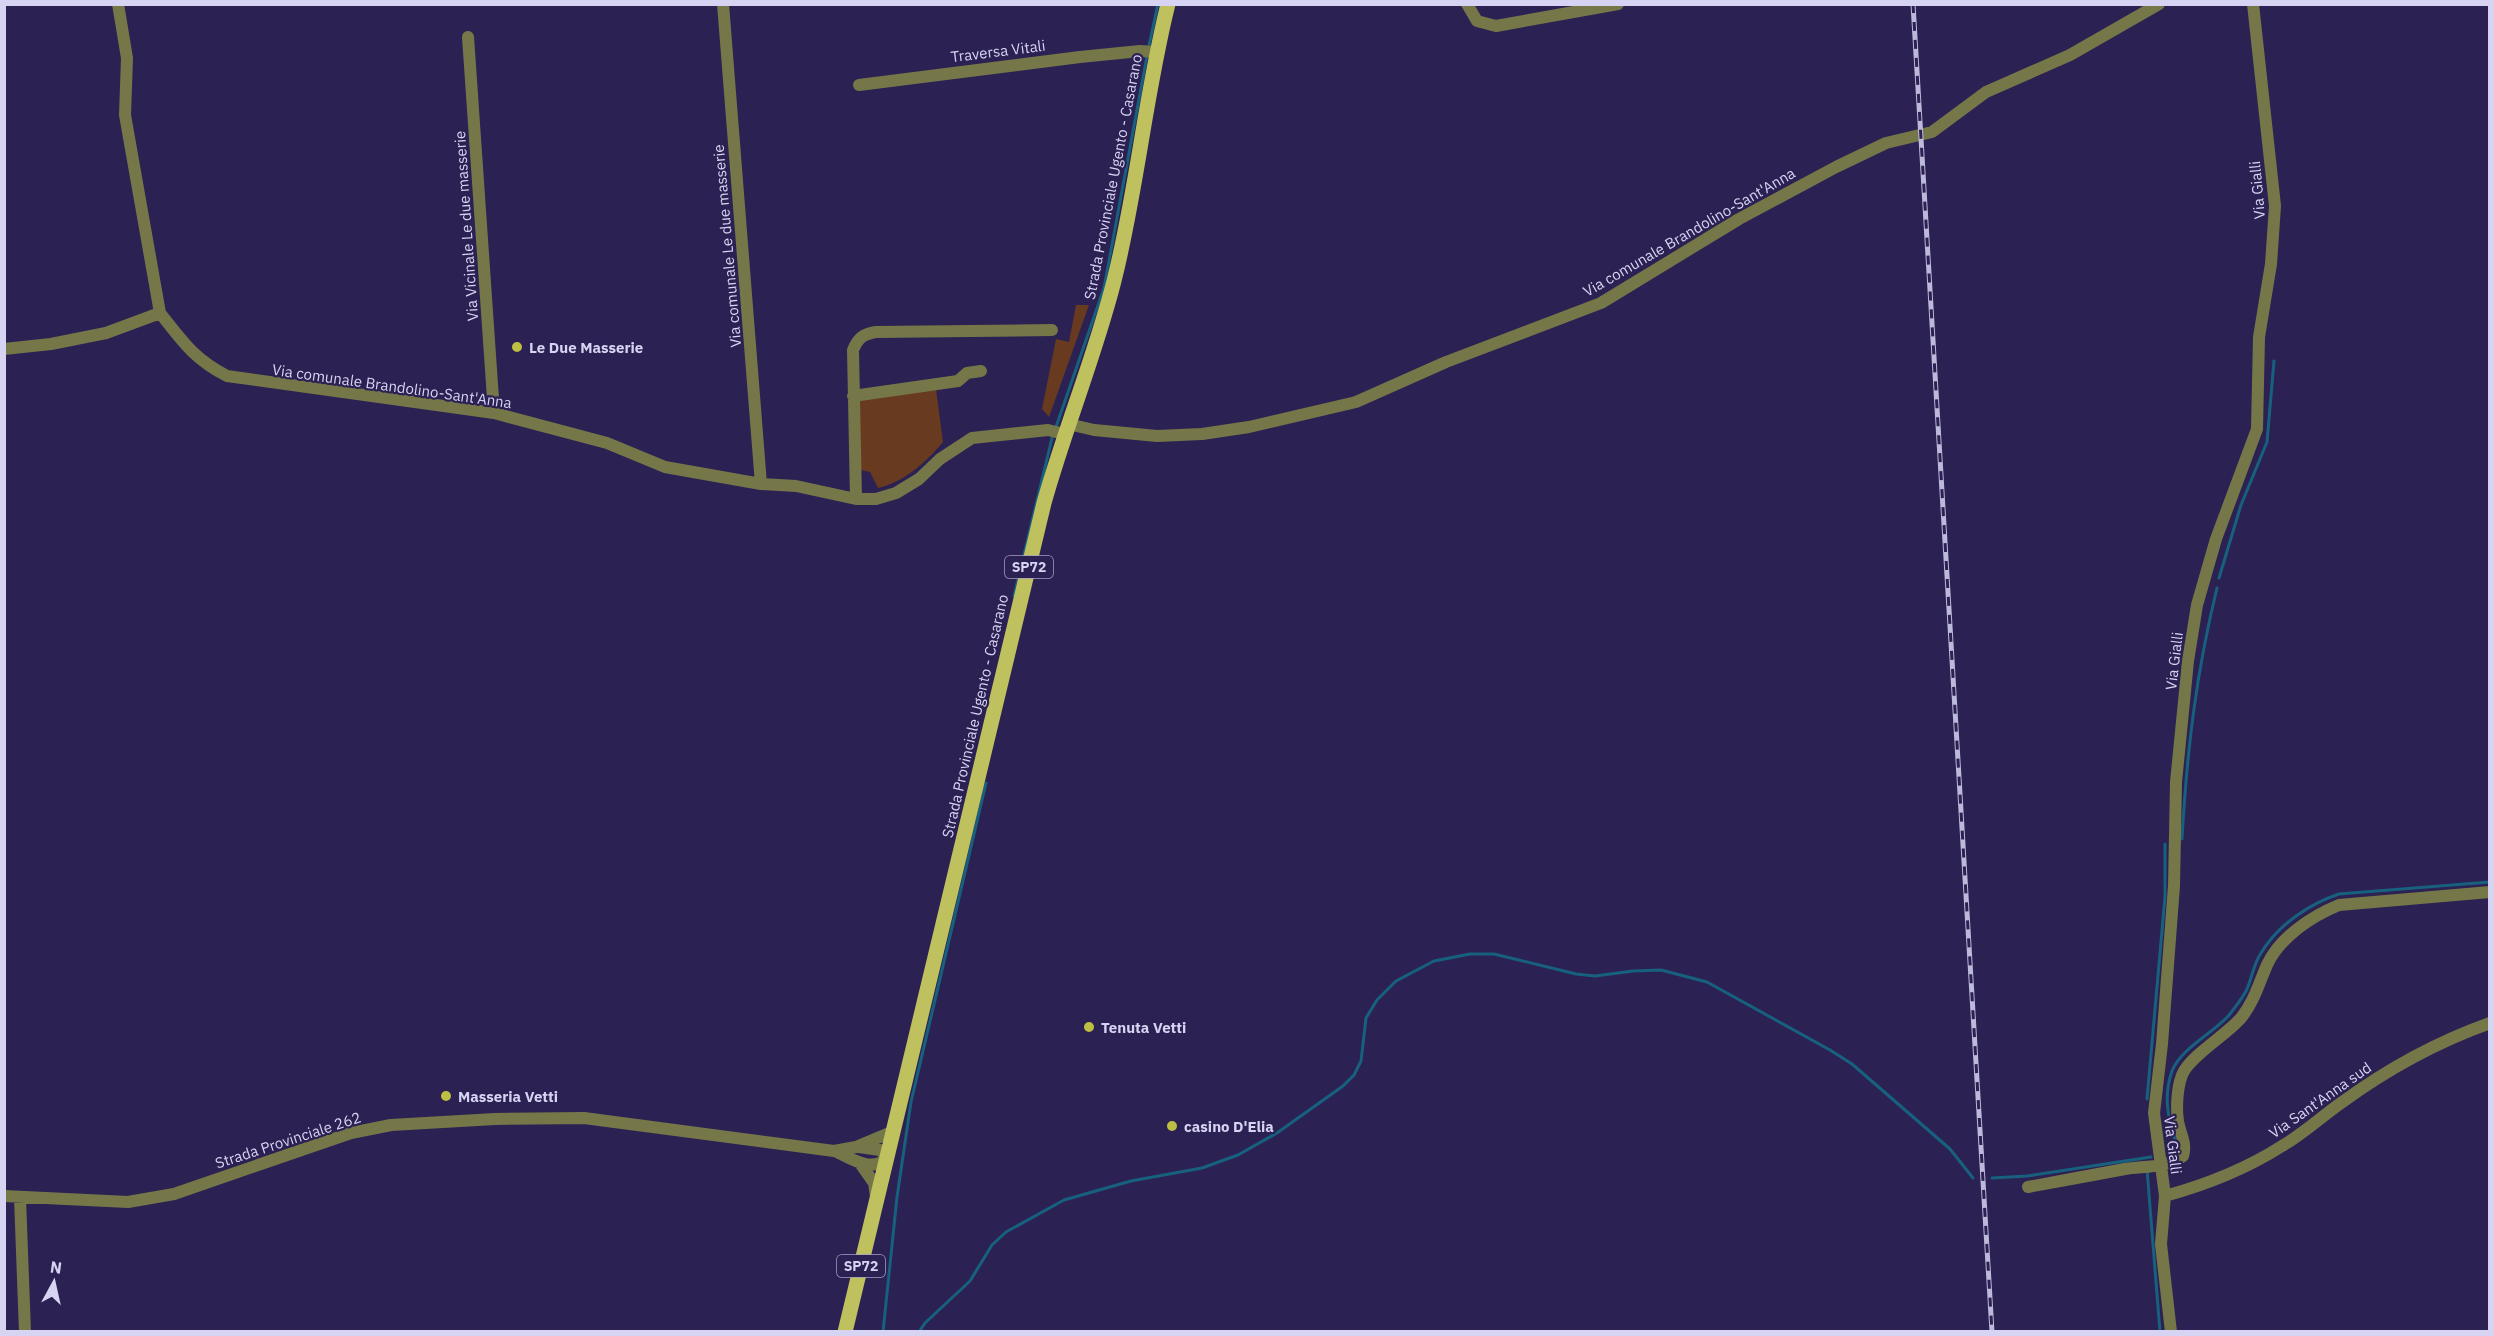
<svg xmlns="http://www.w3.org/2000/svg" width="2494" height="1336" viewBox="0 0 2494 1336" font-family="'IBM Plex Sans',sans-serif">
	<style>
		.green { fill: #683a1f }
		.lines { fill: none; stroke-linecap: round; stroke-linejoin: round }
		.stream { stroke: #17617f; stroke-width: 3 }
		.minor { stroke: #757749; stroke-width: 12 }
		.major { stroke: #bfc15f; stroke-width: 15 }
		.rail-casing { stroke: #bdb9db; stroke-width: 5 }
		.rail { stroke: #2c2153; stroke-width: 3; stroke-dasharray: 9; stroke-linecap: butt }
		.poi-dot { fill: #bdbf43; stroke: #2c2153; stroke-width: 2 }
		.labels { text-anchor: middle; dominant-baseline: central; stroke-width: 4.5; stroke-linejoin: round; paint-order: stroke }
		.shield { fill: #2c2153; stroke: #a49ec3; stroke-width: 1.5 }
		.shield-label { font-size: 14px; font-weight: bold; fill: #d7d4f3 }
		.street-label { font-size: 15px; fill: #d7d4f3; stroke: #2c2153 }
		.poi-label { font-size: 15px; font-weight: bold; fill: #d7d4f3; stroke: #2c2153; text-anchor: start }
	</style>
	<rect width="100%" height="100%" fill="#2c2153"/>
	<path class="green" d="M1076 305H1089L1049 417 1042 409 1056 339 1069 342Z
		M936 389 943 442C926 462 905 482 878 488L870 472 856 469 859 401Z"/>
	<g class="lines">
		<path class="stream" d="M1148 50 1158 4
			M1056 427 1104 288 1147 56
			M2219 578 2241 505 2267 442 2274 361
			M1014 596 1053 434
			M2182 839C2187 750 2196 674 2217 588
			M2147 1099 2165 897V844
			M2172 1151 2176 1143C2168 1118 2163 1097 2172 1071 2182 1047 2213 1034 2230 1014 2235 1007 2242 999 2246 991 2252 979 2253 965 2261 953 2278 925 2309 904 2339 894L2490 882
			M2147 1169 2160 1332
			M1992 1178 2027 1176 2151 1157
			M883 1332 897 1197 911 1102 986 783
			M919 1332 925 1323 970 1281 992 1245 1006 1232 1064 1200 1131 1181 1202 1168 1238 1155 1277 1133 1343 1086 1354 1075 1361 1061 1366 1018 1377 1000 1396 981 1434 961 1470 954H1494L1576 974 1595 976 1633 971 1661 970 1707 982 1830 1050 1852 1064 1950 1149 1973 1178"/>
		<path class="minor" d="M118 4 127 58 125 115 160 313
			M723 4 761 484
			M1467 4 1477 21 1496 26 1618 4
			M468 37 494 413
			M859 85 1080 57 1140 51 1156 52
			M4 349 51 344 106 333 160 313C183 342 194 359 227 376L494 413 607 443 665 467 761 484 796 486 856 499H876L896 493 919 479 940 459 972 438 1048 430 1064 434
			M853 396 958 381 967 373 981 371
			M1068 424 1094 430 1157 436 1202 434 1249 427 1356 402 1446 362 1601 303 1739 219 1836 167 1886 143 1932 132 1986 92 2070 55 2159 4
			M856 499 853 350C858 338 863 334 876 332L1052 330
			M835 1151C852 1159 871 1173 888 1158L880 1150 859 1147
			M860 1163 874 1183 876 1196
			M2028 1187C2060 1181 2093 1175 2125 1169 2145 1166 2166 1168 2183 1156 2187 1143 2180 1134 2178 1121 2176 1108 2177 1083 2184 1071 2195 1053 2226 1035 2241 1018 2254 1002 2259 983 2267 965 2280 937 2312 916 2339 905L2490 892
			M4 1196 128 1202 174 1194 351 1133 391 1125 495 1119 584 1118 834 1151 856 1147 894 1131
			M2165 1196C2205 1185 2246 1169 2282 1146 2303 1134 2321 1117 2341 1103 2386 1070 2437 1042 2490 1023
			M20 1198 25 1332
			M2171 1332 2161 1244 2165 1196 2154 1113 2162 1044 2174 886 2176 782 2188 661 2197 605 2216 539 2257 429 2259 337 2271 264 2275 206 2253 4"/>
		<path class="major" d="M845 1332 1044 503C1065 428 1095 356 1114 281 1137 190 1145 96 1168 4"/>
		<g class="rail-casing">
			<path id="rail" d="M1913 4 1992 1332"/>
		</g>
		<use href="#rail" class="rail"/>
	</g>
	<g class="poi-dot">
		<circle cx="517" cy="347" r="6"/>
		<circle cx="1089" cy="1027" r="6"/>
		<circle cx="446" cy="1096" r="6"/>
		<circle cx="1172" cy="1126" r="6"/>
	</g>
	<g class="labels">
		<g class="shield">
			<rect x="1005" y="556" width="48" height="22" rx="4.5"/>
			<rect x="837" y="1255" width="48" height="22" rx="4.5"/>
		</g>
		<g class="shield-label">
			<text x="1029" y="567">SP72</text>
			<text x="861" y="1266">SP72</text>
		</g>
		<g class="street-label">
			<text transform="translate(998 51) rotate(-7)">Traversa Vitali</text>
			<text transform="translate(1113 177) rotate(-79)">Strada Provinciale Ugento - Casarano</text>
			<text transform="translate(2257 190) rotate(-95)">Via Gialli</text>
			<text transform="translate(466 226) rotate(-94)">Via Vicinale Le due masserie</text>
			<text transform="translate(1689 232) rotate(-30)">Via comunale Brandolino-Sant'Anna</text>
			<text transform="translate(727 246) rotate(-95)">Via comunale Le due masserie</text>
			<text transform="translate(392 386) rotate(8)">Via comunale Brandolino-Sant'Anna</text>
			<text transform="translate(2174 661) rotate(-83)">Via Gialli</text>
			<text transform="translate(975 716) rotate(-77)">Strada Provinciale Ugento - Casarano</text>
			<text transform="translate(2320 1100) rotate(-35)">Via Sant'Anna sud</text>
			<text transform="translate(288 1140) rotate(-18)">Strada Provinciale 262</text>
			<text transform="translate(2173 1145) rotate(83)">Via Gialli</text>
		</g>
		<g class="poi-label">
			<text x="529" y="347">Le Due Masserie</text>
			<text x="1101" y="1027">Tenuta Vetti</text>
			<text x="458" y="1096">Masseria Vetti</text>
			<text x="1184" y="1126">casino D'Elia</text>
		</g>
	</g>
	<rect width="2494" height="1336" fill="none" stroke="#d7d4f3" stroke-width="12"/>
	<g transform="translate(54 1282) rotate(8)" stroke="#2c2153" stroke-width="4.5" paint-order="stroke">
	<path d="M0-4.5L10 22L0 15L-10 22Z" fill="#d7d4f3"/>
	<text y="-9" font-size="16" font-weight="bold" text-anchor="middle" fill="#d7d4f3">N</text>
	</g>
</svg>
